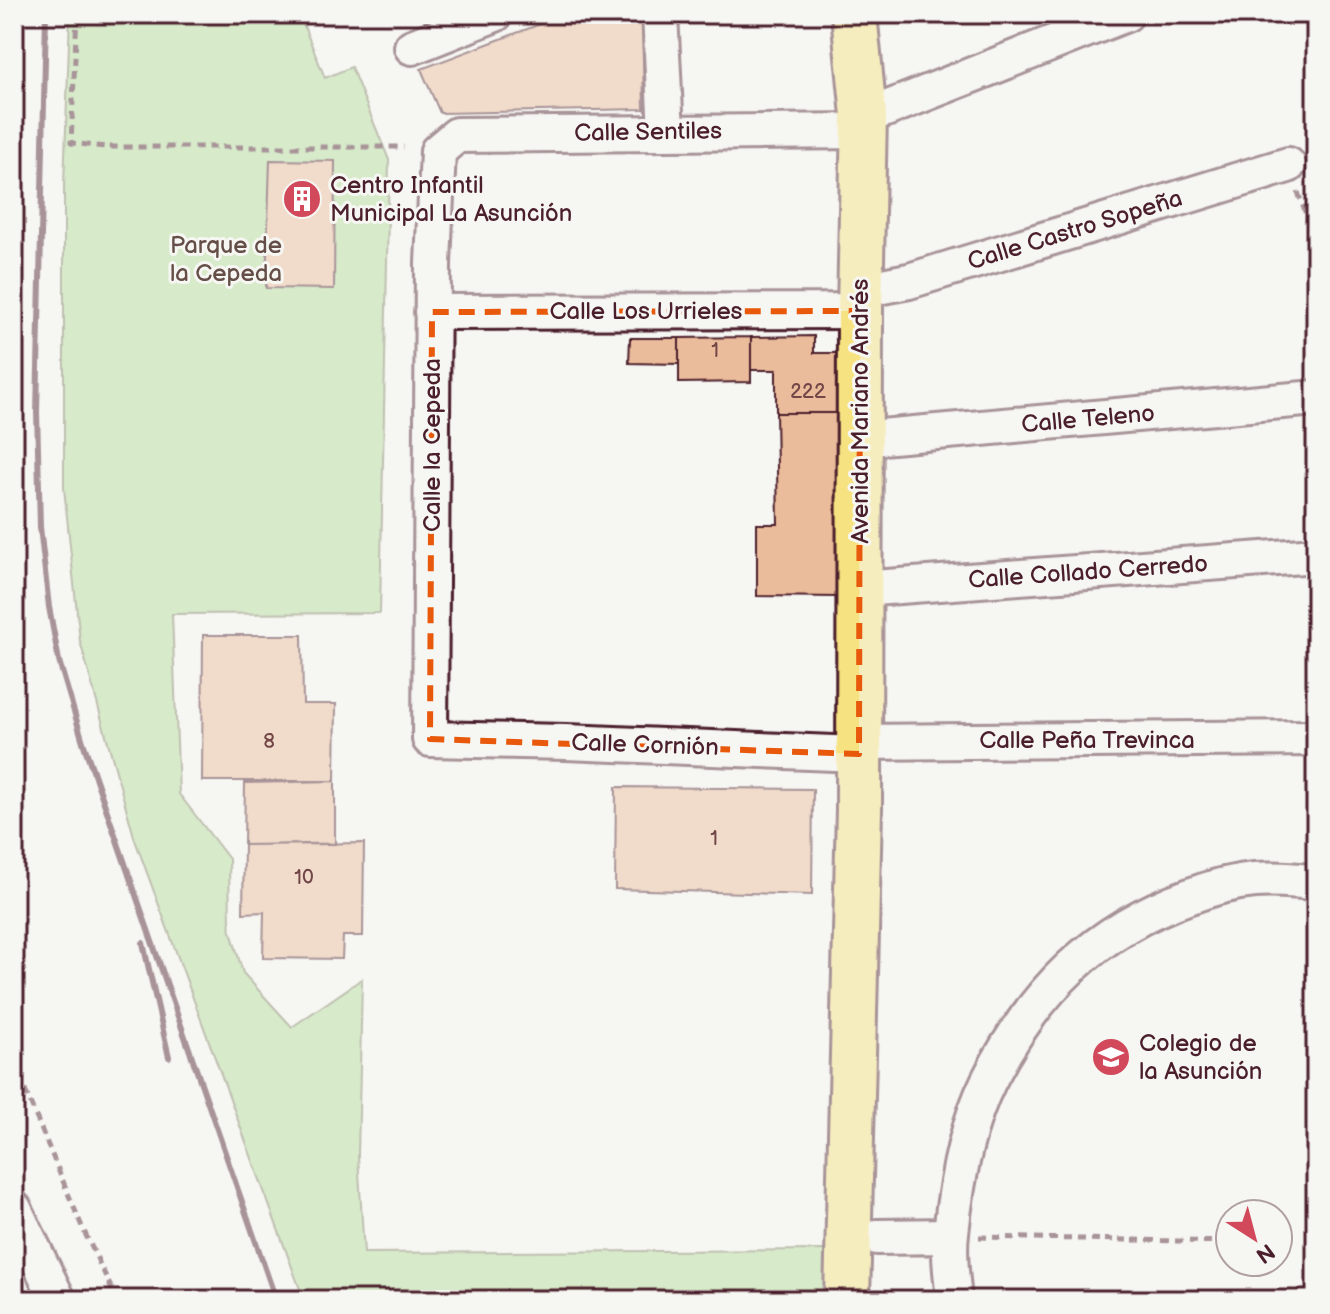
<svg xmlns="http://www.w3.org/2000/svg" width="1330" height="1314" viewBox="0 0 1330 1314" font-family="'Balsamiq Sans',sans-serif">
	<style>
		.green { fill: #b1dc9a; stroke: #7e7e62; stroke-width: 2 }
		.building { fill: #ebbc9b; stroke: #4a1f2b; stroke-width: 2 }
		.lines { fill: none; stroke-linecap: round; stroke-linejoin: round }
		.minor-casing { stroke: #4a1f2b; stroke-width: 40 }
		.major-casing { stroke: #4a1f2b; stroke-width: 50 }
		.path { stroke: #4a1f2b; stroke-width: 5; stroke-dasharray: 8 6; stroke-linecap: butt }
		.minor { stroke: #f6f6f2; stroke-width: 34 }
		.major { stroke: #f7e281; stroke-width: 44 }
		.rail { stroke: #4a1f2b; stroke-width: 6 }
		.marked { fill: none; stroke: #e8590c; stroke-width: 6; stroke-dasharray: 16 10; stroke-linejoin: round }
		.labels { text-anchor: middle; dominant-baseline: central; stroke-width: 6; stroke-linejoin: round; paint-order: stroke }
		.number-label { font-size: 20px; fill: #724647 }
		.street-label { font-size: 24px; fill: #4a1f2b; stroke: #f6f6f2 }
		.poi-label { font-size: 24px; fill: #4a1f2b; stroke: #f6f6f2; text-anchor: start }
		.park-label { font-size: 24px; fill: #644e47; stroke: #f6f6f2 }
	</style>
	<rect width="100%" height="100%" fill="#f6f6f2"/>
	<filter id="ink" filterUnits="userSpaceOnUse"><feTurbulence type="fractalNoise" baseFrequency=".0125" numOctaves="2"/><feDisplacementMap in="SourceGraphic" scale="16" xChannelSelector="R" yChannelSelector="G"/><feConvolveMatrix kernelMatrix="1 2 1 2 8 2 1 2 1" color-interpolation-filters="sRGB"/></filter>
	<g filter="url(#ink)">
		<path class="green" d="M70 14H299L325 78 351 67 389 160 380 613 172 614 179 794 229 859 230 928 243 973 292 1027 362 979 358 1156 364 1253 824 1250 827 1300H304L135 840 80 641 64 488V185Z"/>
		<path class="building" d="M567 14H642L644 109 440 113 421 69Z
			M270 160 335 161 334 289 266 288Z
			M814 336V353H840V413H776V370H751V337Z
			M751 337V382L679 383V338Z
			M630 338H679V364L629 363Z
			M776 413H840L837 597 757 596V524H778Z
			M203 635H302L303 704H336L335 781H202Z
			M335 781V844L244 845 245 783Z
			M616 787 813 789 812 895 615 889Z
			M364 843 363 936H343L342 959 263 958 264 912 243 913 244 845Z"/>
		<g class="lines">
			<g class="minor-casing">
				<path id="minor" d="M660 14 666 132
					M412 47 495 14
					M864 115 886 109 1126 14
					M861 290 909 281 1288 165
					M432 312 860 311
					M859 439 1316 398
					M860 589 1316 555
					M859 742 1316 738
					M859 754 566 742 430 739 433 263 438 151 457 135 864 131
					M14 1209 58 1300
					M877 1237 950 1236
					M954 1300C952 1278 948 1255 951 1233 956 1185 967 1123 989 1080 1034 991 1096 929 1190 896 1211 888 1232 882 1255 880 1275 878 1296 881 1316 882"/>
			</g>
			<g class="major-casing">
				<path id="major" d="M847 1300 859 809 860 311 864 115 854 14"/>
			</g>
			<path class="path" d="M77 14 71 143 105 147H404
				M1298 192 1316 243
				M14 1064 83 1229 117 1300
				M979 1237 1230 1242"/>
			<use href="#minor" class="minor"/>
			<use href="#major" class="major"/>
			<path class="rail" d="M46 14 37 412 40 527 49 607 59 661 83 742 276 1300
				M143 943 169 1057"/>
		</g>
	</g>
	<path d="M0 0H1330V1314H0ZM860 311 859 754 430 739 432 312Z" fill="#f6f6f2" fill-opacity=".55" fill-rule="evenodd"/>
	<path class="marked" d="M860 311 859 754 430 739 432 312Z"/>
	<defs>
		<g id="building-disc" transform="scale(2)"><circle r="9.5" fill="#d1495b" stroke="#f6f6f2"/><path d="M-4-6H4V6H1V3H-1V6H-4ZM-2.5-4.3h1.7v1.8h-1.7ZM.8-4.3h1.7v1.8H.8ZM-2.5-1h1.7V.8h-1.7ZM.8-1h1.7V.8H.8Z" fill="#fff"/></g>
		<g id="school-disc" transform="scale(2)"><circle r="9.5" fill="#d1495b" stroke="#f6f6f2"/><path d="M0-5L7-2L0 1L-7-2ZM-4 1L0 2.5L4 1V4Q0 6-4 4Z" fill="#fff"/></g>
	</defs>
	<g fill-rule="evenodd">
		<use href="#building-disc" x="302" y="199"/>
		<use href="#school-disc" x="1111" y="1057"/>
	</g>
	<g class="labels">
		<g class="number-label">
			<text x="715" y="351">1</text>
			<text x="808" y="392">222</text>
			<text x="269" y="742">8</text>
			<text x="714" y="839">1</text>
			<text x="304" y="878">10</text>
		</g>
		<g class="street-label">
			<text transform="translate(648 132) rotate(-1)">Calle Sentiles</text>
			<text transform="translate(1075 230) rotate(-17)">Calle Castro Sopeña</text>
			<text x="646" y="311">Calle Los Urrieles</text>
			<text transform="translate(860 411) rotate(-90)">Avenida Mariano Andrés</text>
			<text transform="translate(1088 419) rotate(-5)">Calle Teleno</text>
			<text transform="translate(432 445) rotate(-90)">Calle la Cepeda</text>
			<text transform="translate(1088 572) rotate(-4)">Calle Collado Cerredo</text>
			<text x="1087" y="740">Calle Peña Trevinca</text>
			<text transform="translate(645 745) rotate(2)">Calle Cornión</text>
		</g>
		<g class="poi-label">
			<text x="330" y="185">Centro Infantil<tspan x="330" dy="28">Municipal La Asunción</tspan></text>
			<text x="1139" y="1043">Colegio de<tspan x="1139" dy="28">la Asunción</tspan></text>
		</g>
		<g class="park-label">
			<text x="226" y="245">Parque de<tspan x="226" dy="28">la Cepeda</tspan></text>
		</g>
	</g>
	<rect width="1330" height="1314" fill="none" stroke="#f6f6f2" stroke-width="48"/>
	<rect x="24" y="24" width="1282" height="1266" fill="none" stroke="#4a1f2b" stroke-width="3" filter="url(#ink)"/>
	<g transform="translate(1254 1238) rotate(144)"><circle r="38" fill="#f6f6f2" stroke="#b1a0a2" stroke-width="2"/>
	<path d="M0-6L14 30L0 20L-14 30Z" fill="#d1495b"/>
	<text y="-12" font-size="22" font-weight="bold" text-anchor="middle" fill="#4a1f2b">N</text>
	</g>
</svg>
